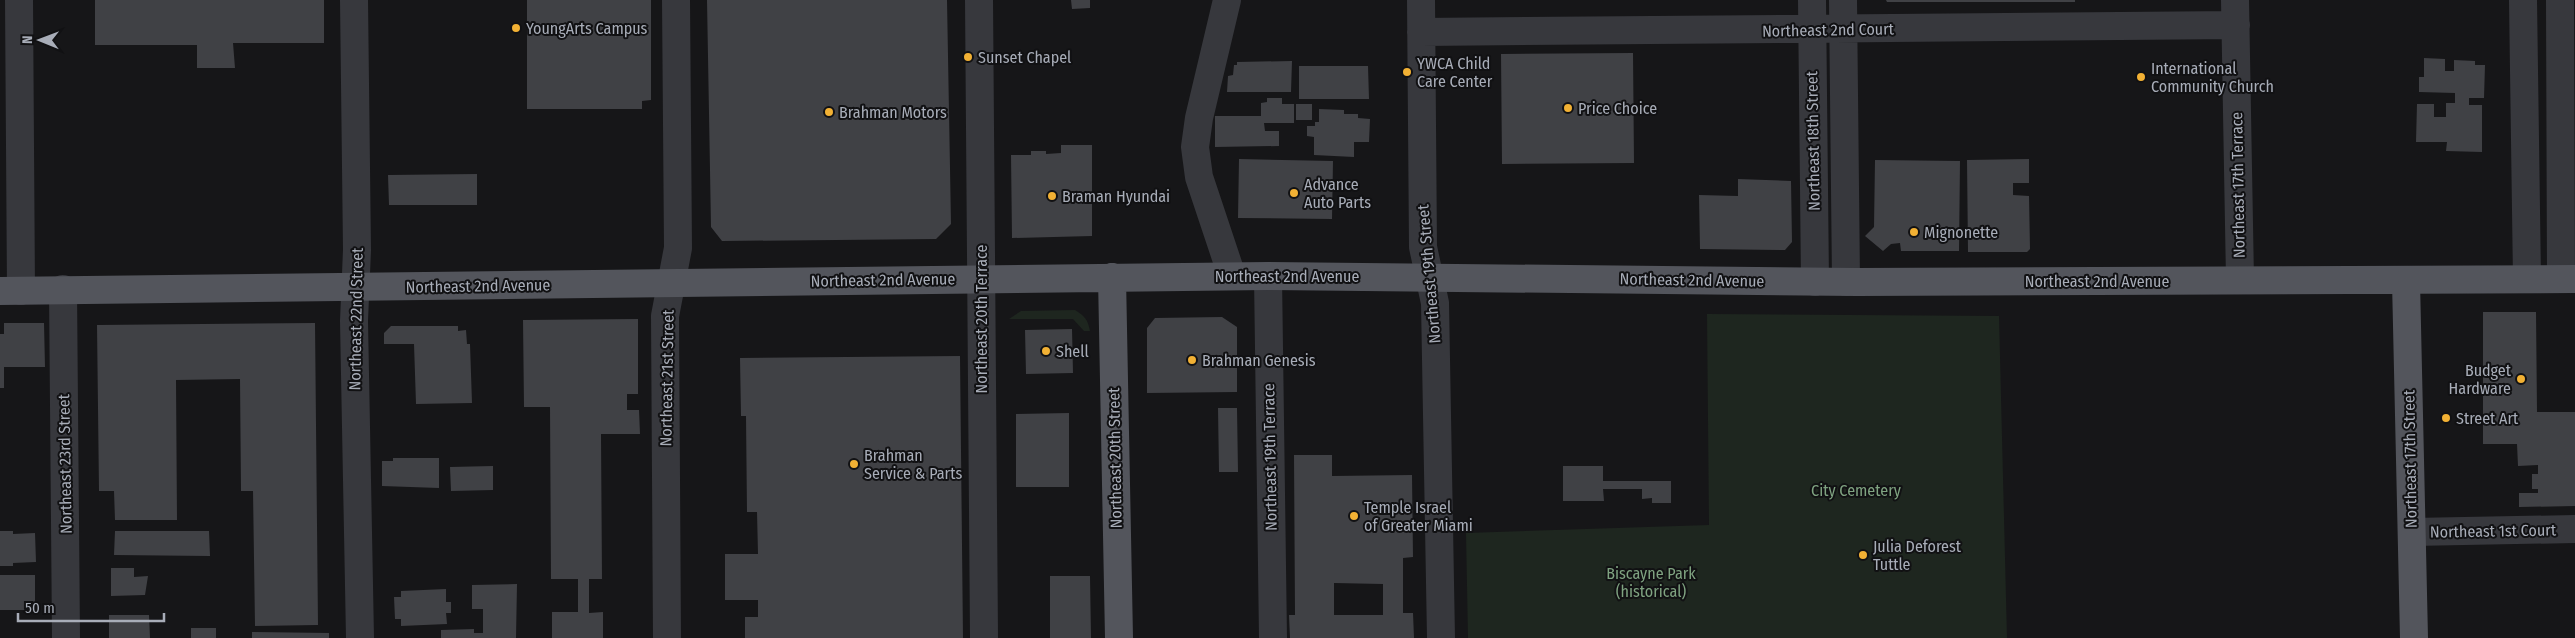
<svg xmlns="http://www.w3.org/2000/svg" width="2575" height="638" viewBox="0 0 2575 638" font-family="'Fira Sans Condensed',sans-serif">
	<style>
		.green { fill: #1e261f }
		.building { fill: #404145; fill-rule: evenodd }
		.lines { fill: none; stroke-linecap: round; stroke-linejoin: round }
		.minor { stroke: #37383d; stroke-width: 28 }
		.major { stroke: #53555c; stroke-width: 28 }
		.poi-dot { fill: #f2b134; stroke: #111113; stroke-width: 2 }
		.labels { text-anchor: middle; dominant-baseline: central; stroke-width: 4; stroke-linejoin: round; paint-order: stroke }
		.poi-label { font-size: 16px; fill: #a8adb8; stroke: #111113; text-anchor: start }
		.street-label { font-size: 16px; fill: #a8adb8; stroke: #111113 }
		.park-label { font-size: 16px; fill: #7fa381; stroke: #111113 }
	</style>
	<rect width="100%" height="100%" fill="#161618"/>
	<path class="green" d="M1075 310C1085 316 1088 320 1090 331H1084L1073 319H1009L1021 311Z
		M1707 314 1999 316 2007 638H1468L1466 533 1709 525Z"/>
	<path class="building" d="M95 0H324V43H233L235 68H197V45H95Z
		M527 0H651V100L642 101V109H527Z
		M707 0H947L951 224 936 239 722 241 711 227Z
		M1071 0H1090V8L1072 9Z
		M1886 0H2075V2H1887Z
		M1633 53 1634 163 1502 164 1501 54Z
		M2424 58 2445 59V71H2454V60L2475 61V65H2485L2484 98H2469V105H2482V152L2446 151 2447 142H2416L2417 104H2434V117H2446V103H2455V93L2419 92V77H2424Z
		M1292 61 1291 92H1227L1228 76 1233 75 1234 65H1237V62Z
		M1299 66H1368L1369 99H1299Z
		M1267 98H1282V104H1294V123H1264L1265 131H1279V146L1215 147V116H1261V103L1267 102Z
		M1296 104H1312V120H1296Z
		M1319 109 1344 110V114H1358V118L1370 119 1369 142H1354V157L1314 155V137L1307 136V126H1315V122H1319Z
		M1061 145H1092V236L1012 238 1011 155H1031V151H1046V154L1061 153Z
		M1239 159 1333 161 1332 219 1238 218Z
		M2029 159V183H2013V195L2029 196 2030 249 2027 252H1968L1967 160Z
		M1875 160 1960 161 1959 251H1901L1900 243 1891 244 1883 251 1865 236 1874 227Z
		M477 174V205H389L388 175Z
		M1738 179 1791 181 1792 242 1785 250 1700 249 1699 195 1738 196Z
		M2483 312H2536L2537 412H2575V506L2519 507V493H2538V489H2532V474H2538V465L2518 466 2517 444H2483Z
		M1222 317 1237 327V392L1147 393V328L1155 318Z
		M638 319V394H627V410H639L640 434H601L602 579H589V613L603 612V638H552V612H578V579H551L550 407H524L523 320Z
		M4 323H44L45 367H4V388H0V334H4Z
		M315 323 318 625 255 626 253 491H241L240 379 176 380 177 520H115L114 491H99L97 325Z
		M391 326H458V331L466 330 467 344H470L472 403 416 404 414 344H384V333Z
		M1072 329 1073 373 1026 374 1025 330Z
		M960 356 963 638H745V617H758V600H725V554H758L757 512H747L746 416H741L740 358Z
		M1218 408H1237L1238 472H1219Z
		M1069 413V487H1016V414Z
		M1294 455H1332V476L1412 475 1413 557 1403 558V613H1413L1414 638H1290L1289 615H1295ZM1334 583 1383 584V615H1334Z
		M393 458H439V488L382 486V461H393Z
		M493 466V490L451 491 450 467Z
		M1563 466H1603V481H1671V503H1652V498L1642 499V489H1603L1604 501H1563Z
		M0 531H13V534L35 533 36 562 13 563V566H0Z
		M115 531H209L210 556 114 555Z
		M111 568H134V577L148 576 145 595 111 596Z
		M0 575H35V610H0Z
		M1050 576H1090L1091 638H1050Z
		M517 584 516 638H441V630L474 629V633H483V609H472V585Z
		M446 589V602H451V613H446L447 624 401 626V619H395L394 597H401V591Z
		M109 615H149L150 638H109Z
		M191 628H216V638H191Z
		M252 632 329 633V638H252Z"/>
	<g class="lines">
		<path class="minor" d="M19 0 21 291
			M354 0 357 250 354 321 360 638
			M979 0 984 638
			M1227 0 1199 118 1195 147 1199 177 1232 276
			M1421 0 1423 247 1435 303 1441 638
			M1812 0 1815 282
			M1843 0 1846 282
			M2235 0 2240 280
			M2523 0 2527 279
			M2560 0 2561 279
			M1421 32 2236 25
			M1268 276 1273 638
			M63 289 66 638
			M2412 532 2575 529
			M667 638 665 316 678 248 676 0"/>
		<path class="major" d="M1112 277 1119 638
			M2406 281 2414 638
			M0 291 1268 276 1857 282 2575 279"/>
	</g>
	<g class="poi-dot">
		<circle cx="516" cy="28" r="5"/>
		<circle cx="968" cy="57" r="5"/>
		<circle cx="1407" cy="72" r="5"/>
		<circle cx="2141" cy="77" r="5"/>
		<circle cx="1568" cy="108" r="5"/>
		<circle cx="829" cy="112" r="5"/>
		<circle cx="1294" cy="193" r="5"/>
		<circle cx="1052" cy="196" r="5"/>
		<circle cx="1914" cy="232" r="5"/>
		<circle cx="1046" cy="351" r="5"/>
		<circle cx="1192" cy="360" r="5"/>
		<circle cx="2521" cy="379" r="5"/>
		<circle cx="2446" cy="418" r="5"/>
		<circle cx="854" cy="464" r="5"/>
		<circle cx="1354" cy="516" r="5"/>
		<circle cx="1863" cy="555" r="5"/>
	</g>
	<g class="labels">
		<g class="poi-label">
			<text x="526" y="28">YoungArts Campus</text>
			<text x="978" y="57">Sunset Chapel</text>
			<text x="1417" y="63">YWCA Child<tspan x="1417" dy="18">Care Center</tspan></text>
			<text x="2151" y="68">International<tspan x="2151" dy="18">Community Church</tspan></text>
			<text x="1578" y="108">Price Choice</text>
			<text x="839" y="112">Brahman Motors</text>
			<text x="1304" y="184">Advance<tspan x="1304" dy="18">Auto Parts</tspan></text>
			<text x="1062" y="196">Braman Hyundai</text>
			<text x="1924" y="232">Mignonette</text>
			<text x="1056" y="351">Shell</text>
			<text x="1202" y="360">Brahman Genesis</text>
			<text x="2511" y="370" text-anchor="end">Budget<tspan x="2511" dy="18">Hardware</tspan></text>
			<text x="2456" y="418">Street Art</text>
			<text x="864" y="455">Brahman<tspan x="864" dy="18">Service &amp; Parts</tspan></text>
			<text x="1364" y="507">Temple Israel<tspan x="1364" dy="18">of Greater Miami</tspan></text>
			<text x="1873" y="546">Julia Deforest<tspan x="1873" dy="18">Tuttle</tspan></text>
		</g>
		<g class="street-label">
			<text transform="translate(1828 30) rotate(-1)">Northeast 2nd Court</text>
			<text transform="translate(1813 141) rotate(-91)">Northeast 18th Street</text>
			<text transform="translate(2238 185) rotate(-91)">Northeast 17th Terrace</text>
			<text transform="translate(1429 274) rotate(-95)">Northeast 19th Street</text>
			<text x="1287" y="276">Northeast 2nd Avenue</text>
			<text transform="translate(883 280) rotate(-1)">Northeast 2nd Avenue</text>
			<text transform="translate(1692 280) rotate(1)">Northeast 2nd Avenue</text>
			<text x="2097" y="281">Northeast 2nd Avenue</text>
			<text transform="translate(478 286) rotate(-1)">Northeast 2nd Avenue</text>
			<text transform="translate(356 319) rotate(-89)">Northeast 22nd Street</text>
			<text transform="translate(981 319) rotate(-90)">Northeast 20th Terrace</text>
			<text transform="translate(667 378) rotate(-89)">Northeast 21st Street</text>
			<text transform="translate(1270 457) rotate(-91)">Northeast 19th Terrace</text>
			<text transform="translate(1115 458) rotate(-91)">Northeast 20th Street</text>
			<text transform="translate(2410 459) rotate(-91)">Northeast 17th Street</text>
			<text transform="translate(65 464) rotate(-91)">Northeast 23rd Street</text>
			<text transform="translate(2493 531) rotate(-1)">Northeast 1st Court</text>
		</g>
		<g class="park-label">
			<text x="1856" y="490">City Cemetery</text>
			<text x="1651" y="573">Biscayne Park<tspan x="1651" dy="18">(historical)</tspan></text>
		</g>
	</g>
	<g transform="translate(40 40) rotate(271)" stroke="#111113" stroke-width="4" paint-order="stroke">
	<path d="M0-4L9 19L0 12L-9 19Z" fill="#a8adb8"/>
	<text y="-8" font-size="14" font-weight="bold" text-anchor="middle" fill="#a8adb8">N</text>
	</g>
	<path d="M18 613v8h146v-8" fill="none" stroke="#a8adb8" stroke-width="2.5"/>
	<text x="25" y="613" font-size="15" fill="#a8adb8" stroke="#111113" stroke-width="4" paint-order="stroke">50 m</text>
</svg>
